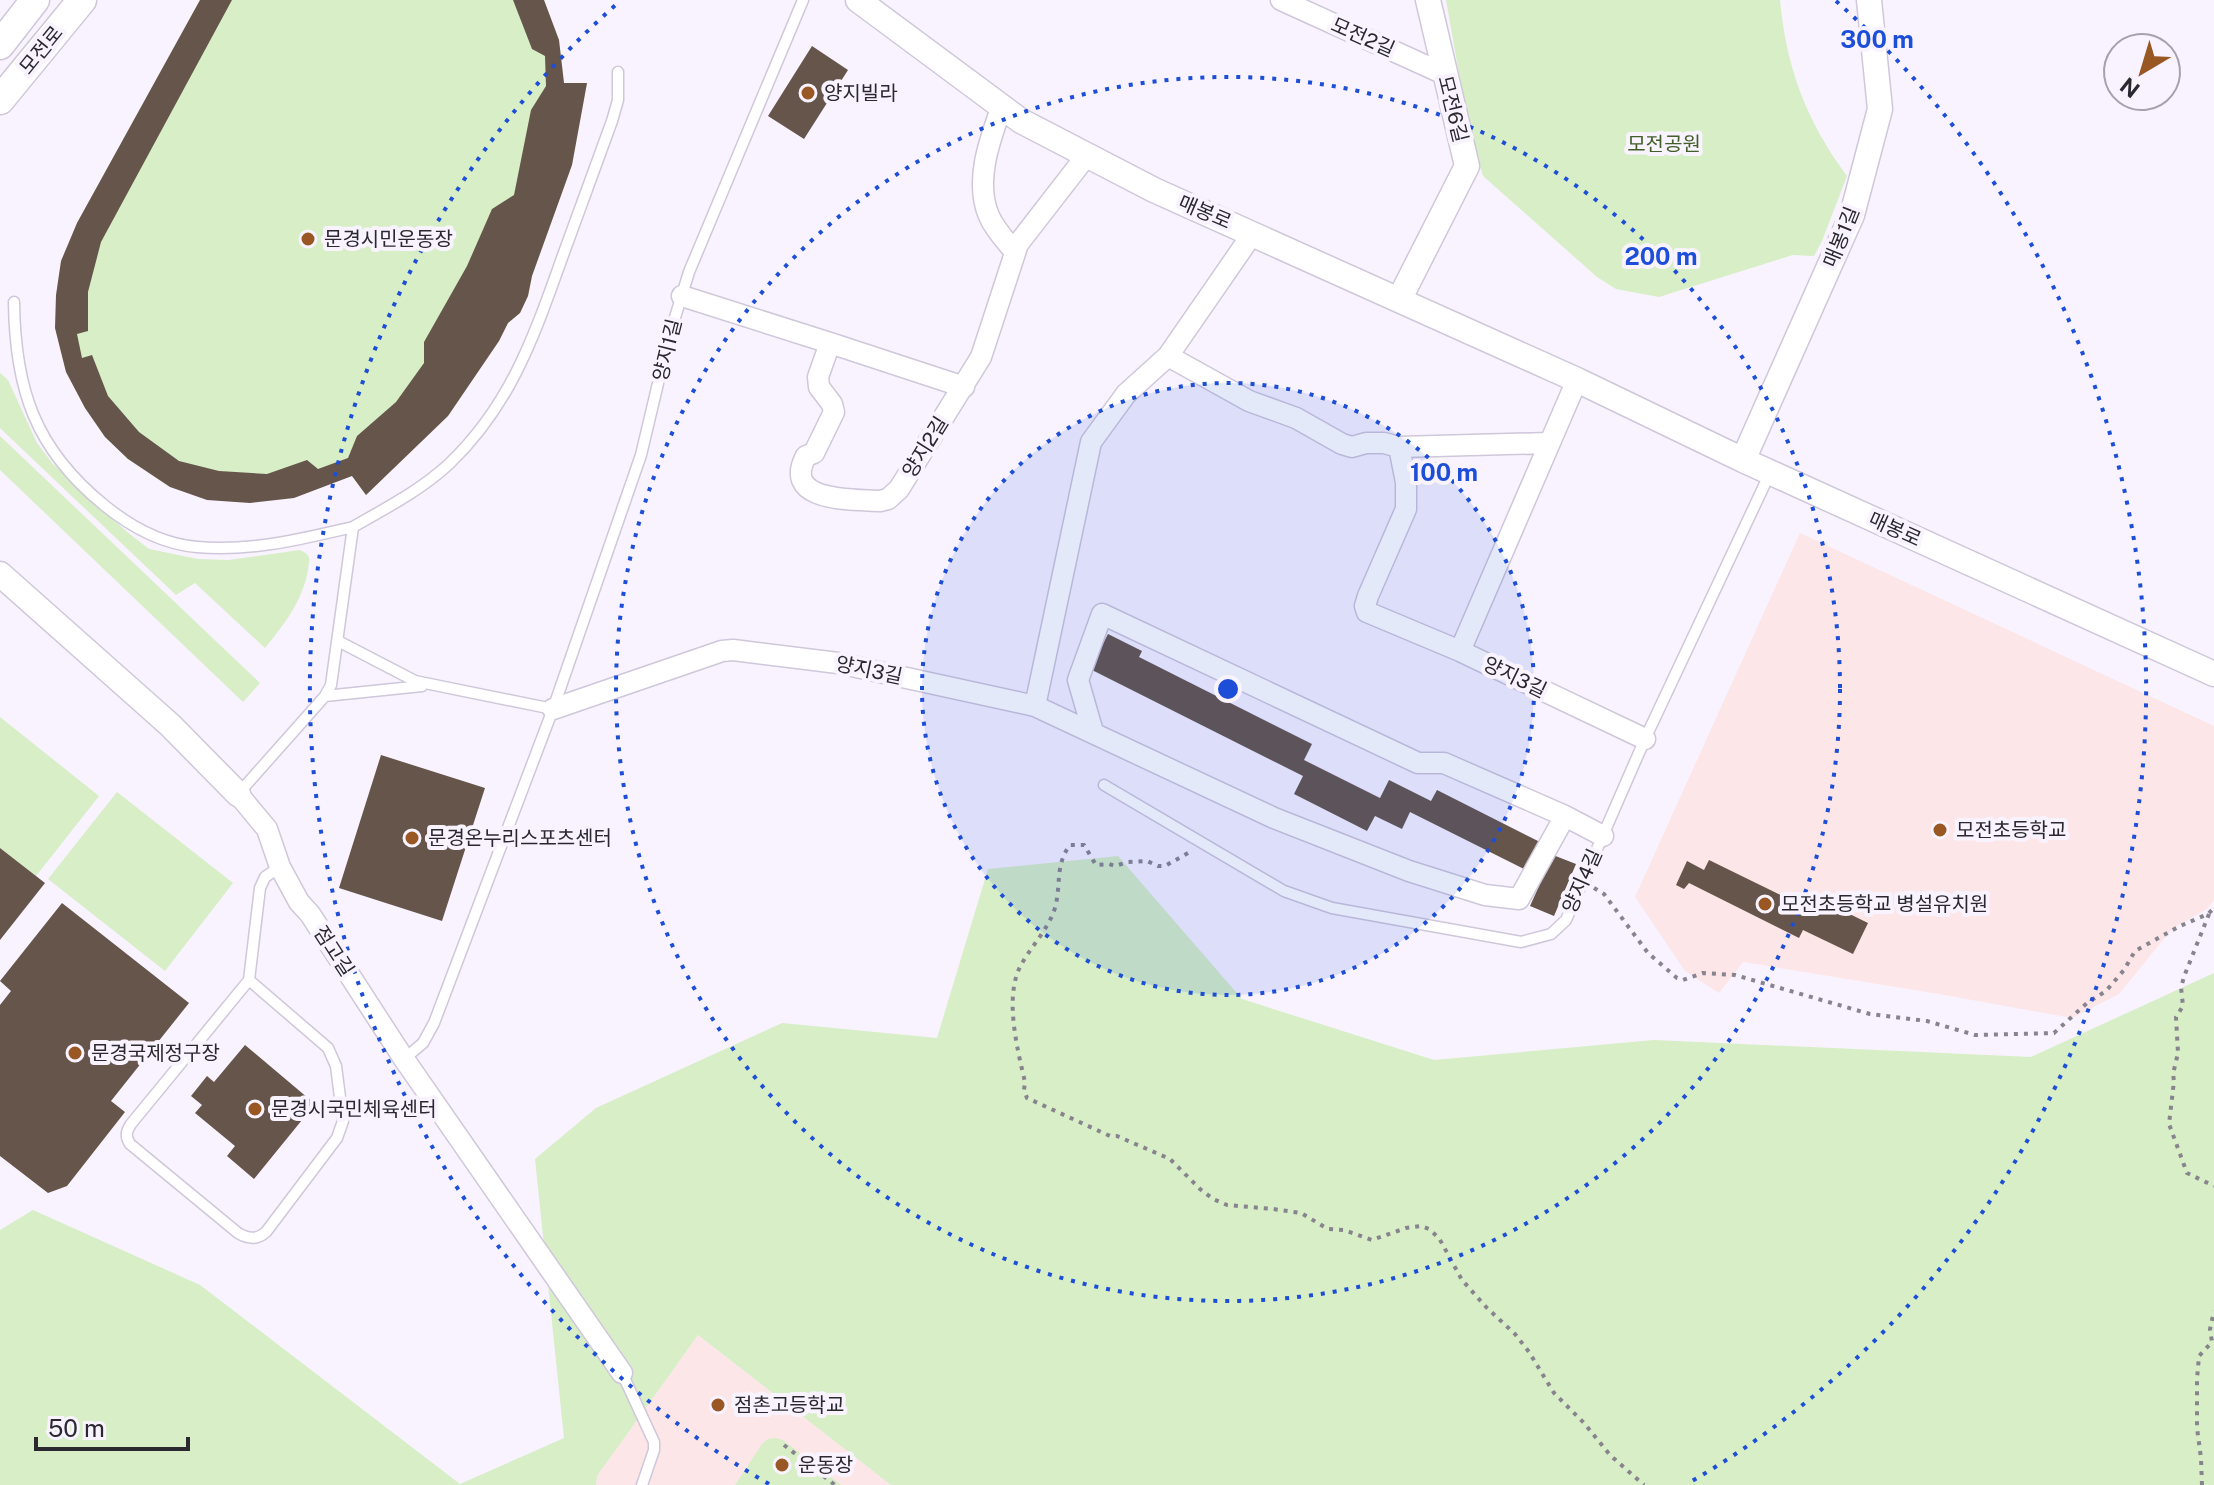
<svg xmlns="http://www.w3.org/2000/svg" width="2214" height="1485" font-family="'Public Sans','Noto Sans KR',sans-serif">
  <style>
    .education { fill: #fce6e7 }
    .green { fill: #d7eec7 }
    .building { fill: #66554b }
    .lines { fill: none; stroke-linecap: round; stroke-linejoin: round }
    .service-casing { stroke: #cfc7da; stroke-width: 13 }
    .minor-casing { stroke: #cfc7da; stroke-width: 23 }
    .tertiary-casing { stroke: #cfc7da; stroke-width: 27 }
    .secondary-casing { stroke: #cfc7da; stroke-width: 31 }
    .path { stroke: #88848e; stroke-width: 4; stroke-dasharray: 4 6; stroke-linecap: butt }
    .service { stroke: #fff; stroke-width: 10 }
    .minor { stroke: #fff; stroke-width: 20 }
    .tertiary { stroke: #fff; stroke-width: 24 }
    .secondary { stroke: #fff; stroke-width: 28 }
    .ring { fill: none; stroke: #1d4ed8; stroke-width: 4; stroke-dasharray: 4 8 }
    .poi-dot { fill: #985723; stroke: #f8f3ff; stroke-width: 3 }
    .labels { text-anchor: middle; stroke-width: 8; stroke-linejoin: round; paint-order: stroke }
    .street-label { font-size: 20px; fill: #2b282f; stroke: #f8f3ff }
    .poi-label { font-size: 20px; fill: #2b282f; stroke: #f8f3ff; text-anchor: start }
    .park-label { font-size: 20px; fill: #415f27; stroke: #f8f3ff }
    .centre { fill: #1d4ed8; stroke: #f8f3ff; stroke-width: 4 }
    .ring-label { font-size: 24px; text-anchor: middle; font-weight: bold; fill: #1d4ed8; stroke: #f8f3ff; stroke-width: 8; stroke-linejoin: round; paint-order: stroke }
  </style>
  <rect width="100%" height="100%" fill="#f8f3ff"/>
  <!-- education -->
  <path class="education" d="M1800,533l414,193v174l-7,9 -35,20 -53,65 -47,24 -133,-24 -196,-32 -24,31 -34,-22 -50,-74z
    M698,1335l193,150h-295l1,-9z"/>
  <!-- green -->
  <path class="green" d="M200,0h344l15,40 5,43h23l-15,82 -40,111 -4,20 -8,17 -12,10 -9,18 -51,75 -82,79 -14,-19 -17,6 -165,5 -42,-28 -23,-22 -20,-29 -19,-36 -11,-44 22,-105z
    M1446,0h334c6,68 27,122 67,176l-25,65 -8,15 -21,-1 -134,42 -43,-8 -19,-12 -114,-101 -13,-40z
    M0,373l8,7 29,63 16,21 74,68 22,17 49,10 31,1 71,-10c3,2 8,3 9,8 1,1 -1,11 -1,12 -5,30 -24,55 -43,78l-70,-65 -19,12 -176,-167z
    M0,436l260,247 -17,19 -243,-232z
    M0,717l99,79 -63,80 -36,-28z
    M117,792l116,91 -68,88 -117,-92z
    M1118,856l124,143 192,61 220,-20 377,17 183,-84v512h-1323l-193,-150 -101,141 -1,9h-596v-255l33,-20 167,75 260,199 104,-46 -29,-279 61,-51 186,-85 155,15 51,-169z
    M776,1438l7,2 58,45h-106l27,-41 6,-5z"/>
  <!-- building -->
  <path class="building" d="M200,0h32l-131,242 -13,50v39l-11,3 5,24 10,-3 16,41 31,36 40,29 40,10 48,3 40,-14 11,9 30,-11 9,-22 39,-34 28,-39v-21l43,-76 25,-57 22,-14 17,-85 15,-24 -1,-30 -13,-7 -19,-49h31l15,40 5,43h23l-15,82 -40,111 -4,20 -8,17 -12,10 -9,18 -51,75 -82,79 -14,-19 -58,22 -44,5 -43,-3 -37,-13 -42,-28 -23,-22 -20,-29 -19,-36 -11,-44 1,-33 5,-34 16,-38z
    M812,46l36,24 -44,69 -36,-23z
    M1108,634l34,17 -3,6 173,87 -8,16 76,38 9,-18 42,21 6,-11 109,55 -14,28 -122,-61 -8,17 -27,-13 -8,15 -73,-37 9,-18 -213,-107z
    M381,755l104,33 -43,133 -103,-33z
    M0,848l45,35 -45,57z
    M1553,855l23,9 -22,52 -24,-10z
    M1709,860l102,50 6,-12 51,25 -15,31 -50,-24 -4,8 -110,-55 -5,6 -8,-4 11,-24 17,9z
    M62,903l127,100 -78,98 14,11 -58,74 -19,7 -48,-37v-151l11,-14 -11,-10z
    M245,1045l70,59 -61,75 -27,-23 8,-10 -40,-33 7,-8 -11,-9 16,-20 7,6z"/>
  <g class="lines">
    <defs>
      <path id="service" d="M14,302c1,87 21,147 90,203 27,22 57,39 93,42 53,5 104,-8 156,-20l-22,158 -6,11 -87,98
        M353,527c33,-19 68,-37 96,-63 62,-59 85,-128 113,-206 17,-46 33,-91 50,-137l6,-21v-28
        M338,641l77,40 138,28
        M325,696l97,-10
        M1104,785l180,106 48,17 189,34 30,-8 15,-14 79,-181 125,-266
        M249,980l-118,144c-5,8 -6,12 -1,20l108,89c10,6 19,7 28,-1l71,-94 6,-17 -7,-55 -8,-18 -79,-68 11,-92 5,-11 15,-10
        M404,1059l19,-16 11,-20 119,-314 88,-254 28,-118 20,-65 114,-272
        M622,1373l32,69v8l-12,35"/>
      <path id="minor" d="M1281,0l163,74
        M1002,106c-12,33 -28,75 -13,110 6,14 17,25 26,36
        M682,296l148,47 -12,34 1,10 13,17 2,8 -20,41 -8,3c-25,47 48,43 74,45l8,-2 11,-10 82,-132 37,-113 69,-89
        M830,343l134,44
        M1168,356l81,45 47,17 46,26 10,3 14,-4h18l15,4 7,35v27l-38,87 -3,10 2,6 93,39 185,88
        M1399,447l150,-4
        M1460,651l117,-271
        M1035,706l239,112 135,53 76,24 34,4 46,-83 -121,-53h-26l-316,-149 -24,66 15,52
        M553,709l169,-58 11,-1 105,13 197,43 56,-264 35,-48 42,-38 85,-123
        M238,794l29,35 13,38 19,35 11,12 94,145 218,314
        M1565,816l38,20"/>
      <path id="tertiary" d="M858,0l163,121 133,69 423,190 166,80 471,214
        M1399,300l68,-134 -39,-166
        M1743,460l109,-245 28,-106 -11,-109
        M0,574l170,151 68,69"/>
      <path id="secondary" d="M0,45l35,-45
        M0,100l82,-100"/>
    </defs>
    <!-- service casing -->
    <use href="#service" class="service-casing"/>
    <!-- minor casing -->
    <use href="#minor" class="minor-casing"/>
    <!-- tertiary casing -->
    <use href="#tertiary" class="tertiary-casing"/>
    <!-- secondary casing -->
    <use href="#secondary" class="secondary-casing"/>
    <!-- path -->
    <path class="path" d="M1188,853l-23,13h-7l-11,-5 -19,1 -13,4 -6,-2 -13,1 -12,-20h-14c-16,21 -8,42 -16,66 -7,19 -23,36 -33,54 -17,31 -4,83 4,117l-1,8 3,8 83,38h7l53,23 30,30 13,10 14,6 46,4 28,4 27,16 16,1 28,10 34,-12 15,-2 8,3 10,9 23,42 25,28 28,26 14,18 25,41 30,30 26,32 34,30
      M1594,888l10,6 44,59 29,25 6,2 20,-7 32,2 135,39 57,7 48,14 79,-2 33,-30 19,-12 18,-21 11,-19 45,-25 28,-12 6,-6
      M2209,914l-24,60 -4,13 2,19 -7,11 2,36 -5,21 1,7 -5,43 18,49 27,13
      M784,1445l51,40
      M2202,1485l-1,-27 -4,-30v-49l2,-23 13,-14 -2,-13 4,-18"/>
    <!-- service -->
    <use href="#service" class="service"/>
    <!-- minor -->
    <use href="#minor" class="minor"/>
    <!-- tertiary -->
    <use href="#tertiary" class="tertiary"/>
    <!-- secondary -->
    <use href="#secondary" class="secondary"/>
  </g>
  <!-- distance rings -->
  <circle cx="1228" cy="689" r="306" fill="#1d4ed8" fill-opacity=".12"/>
  <g class="ring">
    <circle cx="1228" cy="689" r="306"/>
    <circle cx="1228" cy="689" r="612"/>
    <path d="M769 1484A918 918 0 0 1 620 1M1836 1A918 918 0 0 1 1687 1484"/>
  </g>
  <!-- markers -->
  <g class="poi-dot">
    <circle cx="808" cy="93" r="8"/>
    <circle cx="308" cy="239" r="8"/>
    <circle cx="1940" cy="830" r="8"/>
    <circle cx="412" cy="838" r="8"/>
    <circle cx="1765" cy="904" r="8"/>
    <circle cx="75" cy="1053" r="8"/>
    <circle cx="255" cy="1109" r="8"/>
    <circle cx="718" cy="1405" r="8"/>
    <circle cx="782" cy="1465" r="8"/>
  </g>
  <g class="labels">
    <!-- street labels -->
    <g class="street-label">
      <text transform="translate(1363 37) rotate(24)" y="7">모전2길</text>
      <text transform="translate(41 50) rotate(-51)" y="7">모전로</text>
      <text transform="translate(1453 109) rotate(76)" y="7">모전6길</text>
      <text transform="translate(1205 212) rotate(23)" y="7">매봉로</text>
      <text transform="translate(1841 237) rotate(-68)" y="7">매봉1길</text>
      <text transform="translate(667 350) rotate(-76)" y="7">양지1길</text>
      <text transform="translate(925 447) rotate(-58)" y="7">양지2길</text>
      <text transform="translate(1895 529) rotate(24)" y="7">매봉로</text>
      <text transform="translate(869 670) rotate(12)" y="7">양지3길</text>
      <text transform="translate(1515 677) rotate(26)" y="7">양지3길</text>
      <text transform="translate(1582 881) rotate(-66)" y="7">양지4길</text>
      <text transform="translate(334 951) rotate(57)" y="7">점고길</text>
    </g>
    <!-- poi labels -->
    <g class="poi-label">
      <text x="824" y="100">양지빌라</text>
      <text x="324" y="246">문경시민운동장</text>
      <text x="1956" y="837">모전초등학교</text>
      <text x="428" y="845">문경온누리스포츠센터</text>
      <text x="1781" y="911">모전초등학교 병설유치원</text>
      <text x="91" y="1060">문경국제정구장</text>
      <text x="271" y="1116">문경시국민체육센터</text>
      <text x="734" y="1412">점촌고등학교</text>
      <text x="798" y="1472">운동장</text>
    </g>
    <!-- park labels -->
    <g class="park-label">
      <text x="1664" y="151">모전공원</text>
    </g>
  </g>
  <circle cx="1228" cy="689" r="12" class="centre"/>
  <g class="ring-label">
    <text x="1877" y="48">300 m</text>
    <text x="1661" y="265">200 m</text>
    <text x="1444" y="481">100 m</text>
  </g>
  <!-- north arrow -->
  <g transform="translate(2142 72) rotate(218)"><circle r="38" fill="#f8f3ff" stroke="#a6a2ac" stroke-width="2"/>
  <path d="M0-6L14 30L0 20L-14 30Z" fill="#985723"/>
  <text y="-12" font-size="22" font-weight="bold" text-anchor="middle" fill="#2b282f">N</text>
  </g>
  <!-- scale -->
  <path d="M36 1437v12h152v-12" fill="none" stroke="#2b282f" stroke-width="4"/>
  <text x="48" y="1437" font-size="24" fill="#2b282f" stroke="#f8f3ff" stroke-width="6" paint-order="stroke">50 m</text>
</svg>
